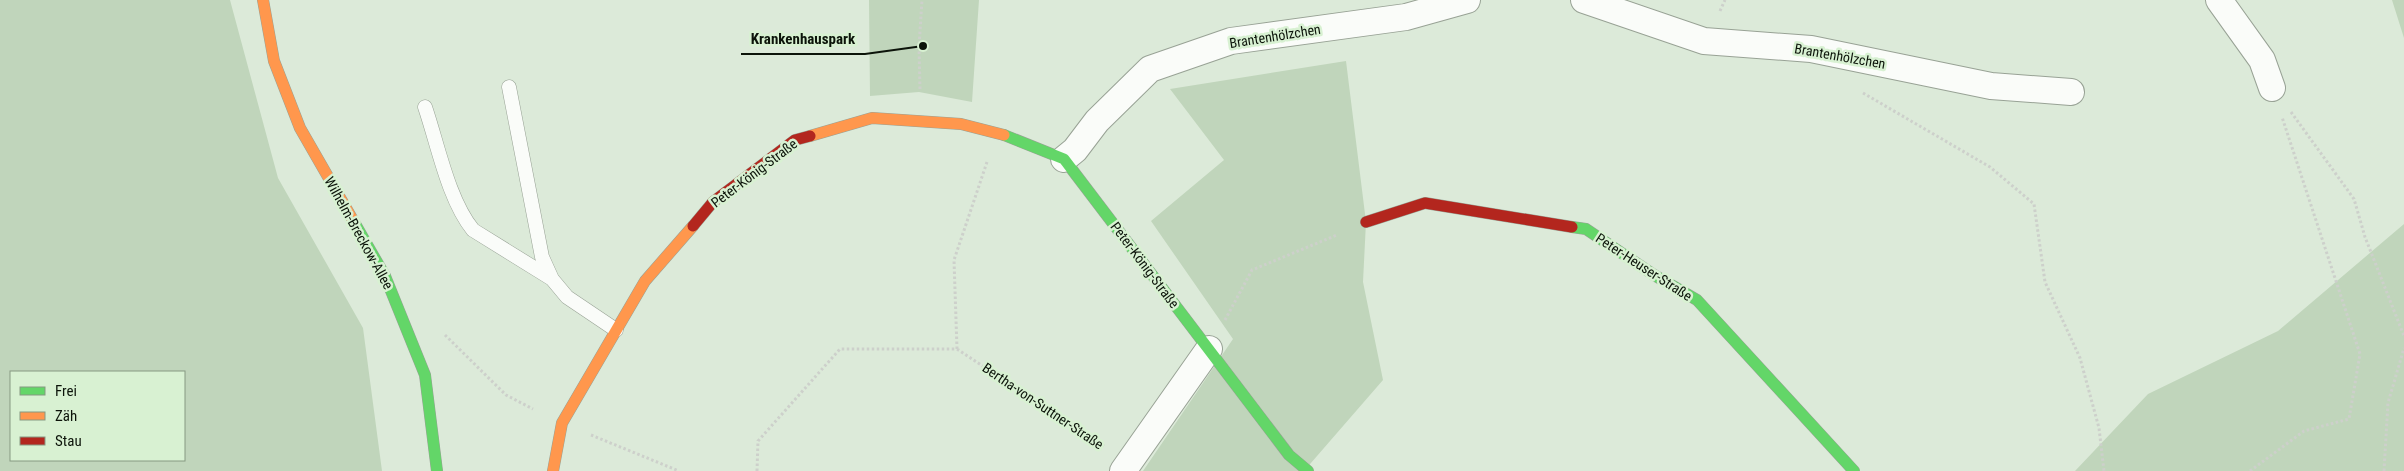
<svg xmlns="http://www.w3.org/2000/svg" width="2404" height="471" font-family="'Roboto Condensed',sans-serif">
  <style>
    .green { fill: #c0d5bb; fill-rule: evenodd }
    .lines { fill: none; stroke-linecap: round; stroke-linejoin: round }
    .lane-casing { stroke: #98a295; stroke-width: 15 }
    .street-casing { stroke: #98a295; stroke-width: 28 }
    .fast-casing { stroke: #98a295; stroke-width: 12 }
    .slow-casing { stroke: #98a295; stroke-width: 12 }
    .jam-casing { stroke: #98a295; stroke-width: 12 }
    .path { stroke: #cdd0cb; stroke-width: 3; stroke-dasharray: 2.5 2.5; stroke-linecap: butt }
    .lane { stroke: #fafcf9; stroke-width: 14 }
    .street { stroke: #fafcf9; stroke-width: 26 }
    .fast { stroke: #63d668; stroke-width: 11 }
    .slow { stroke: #ff974d; stroke-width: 11 }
    .jam { stroke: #b3261e; stroke-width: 11 }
    .labels { text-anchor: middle; stroke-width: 5; stroke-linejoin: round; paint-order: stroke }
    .street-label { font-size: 14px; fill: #0c140a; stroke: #d8f1d2 }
    .leader { fill: none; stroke: #0c140a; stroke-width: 2 }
    .callout-dot { fill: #0c140a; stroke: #d8f1d2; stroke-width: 2 }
    .callout-label { font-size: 15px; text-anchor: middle; font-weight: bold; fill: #0c140a; stroke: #d8f1d2; stroke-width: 5; stroke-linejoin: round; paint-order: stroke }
  </style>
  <rect width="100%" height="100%" fill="#dcead9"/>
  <!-- green -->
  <path class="green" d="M0,0h230l48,178 85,150 19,143h-382zM11,372h173v88h-173z
    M869,0h110l-7,102 -53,-10 -49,4z
    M2392,0h12v38z
    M1346,61l20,161 -3,60 20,98 -79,91h-161l90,-132 -82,-118 73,-61 -54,-71z
    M2404,224v247h-329l73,-77 130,-63z"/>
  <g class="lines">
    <defs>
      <path id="lane" d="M509,87l33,170 10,22 15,18 49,33
        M425,107c13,38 23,92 48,123l79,49"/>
      <path id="street" d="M1584,0l120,41 107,8 180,37 80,6
        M2219,0l43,60 10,28
        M1064,159l11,-9 22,-29 53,-52 81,-28 175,-24 61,-17
        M1123,471l86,-122"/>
      <path id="fast" d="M1004,135l60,24 225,296 19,16
        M354,222l31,54 40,99 12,96
        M1572,227l14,2 68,46 43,25 157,171"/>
      <path id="slow" d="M263,0l11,61 26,67 54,94
        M810,136l62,-18 89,6 43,11
        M553,471l9,-48 83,-142 48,-55"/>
      <path id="jam" d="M1366,222l59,-19 147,24
        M693,226l20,-24 82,-62 15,-4"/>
    </defs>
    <!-- lane casing -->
    <use href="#lane" class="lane-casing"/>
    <!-- street casing -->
    <use href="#street" class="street-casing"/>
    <!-- fast casing -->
    <use href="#fast" class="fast-casing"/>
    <!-- slow casing -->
    <use href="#slow" class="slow-casing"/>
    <!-- jam casing -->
    <use href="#jam" class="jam-casing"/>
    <!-- path -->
    <path class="path" d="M1720,11l5,-11
      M920,89l-1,-42 3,-47
      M1863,93l127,74 44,37 11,78 35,76 19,70 5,43
      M2291,112l63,87 11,38 39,99
      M1225,320l27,-50 85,-35
      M445,335l61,60 27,14
      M957,349l-3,-89 33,-98
      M957,349l147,97
      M591,435l88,36
      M757,471l1,-30 82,-92h117
      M2250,471l54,-40 45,-12 11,-65 -78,-237
      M2384,471l4,-68 16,-55"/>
    <!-- lane -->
    <use href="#lane" class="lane"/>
    <!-- street -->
    <use href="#street" class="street"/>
    <!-- fast -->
    <use href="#fast" class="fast"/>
    <!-- slow -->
    <use href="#slow" class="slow"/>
    <!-- jam -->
    <use href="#jam" class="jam"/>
  </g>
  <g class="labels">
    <!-- street labels -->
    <g class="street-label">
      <text transform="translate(1275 36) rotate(-9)" y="5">Brantenhölzchen</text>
      <text transform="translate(1840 56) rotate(10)" y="5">Brantenhölzchen</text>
      <text transform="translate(754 173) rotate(-37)" y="5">Peter-König-Straße</text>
      <text transform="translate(359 233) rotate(61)" y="5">Wilhelm-Breckow-Allee</text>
      <text transform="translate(1145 265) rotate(53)" y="5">Peter-König-Straße</text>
      <text transform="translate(1644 267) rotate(33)" y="5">Peter-Heuser-Straße</text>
      <text transform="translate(1043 406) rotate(34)" y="5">Bertha-von-Suttner-Straße</text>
    </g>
  </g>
  <!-- callouts -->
  <path class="leader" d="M923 46L865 54H741"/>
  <circle class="callout-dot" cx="923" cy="46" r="5"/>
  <g class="callout-label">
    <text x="803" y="44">Krankenhauspark</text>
  </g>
  <!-- legend -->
  <rect x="10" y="371" width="175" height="90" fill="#d8f1d2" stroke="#869982"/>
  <rect x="20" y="387" width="25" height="8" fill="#63d668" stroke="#869982"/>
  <text x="55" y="396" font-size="15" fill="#0c140a">Frei</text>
  <rect x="20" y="412" width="25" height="8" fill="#ff974d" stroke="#869982"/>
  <text x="55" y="421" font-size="15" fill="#0c140a">Zäh</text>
  <rect x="20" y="437" width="25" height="8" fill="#b3261e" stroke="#869982"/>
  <text x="55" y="446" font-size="15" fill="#0c140a">Stau</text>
</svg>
